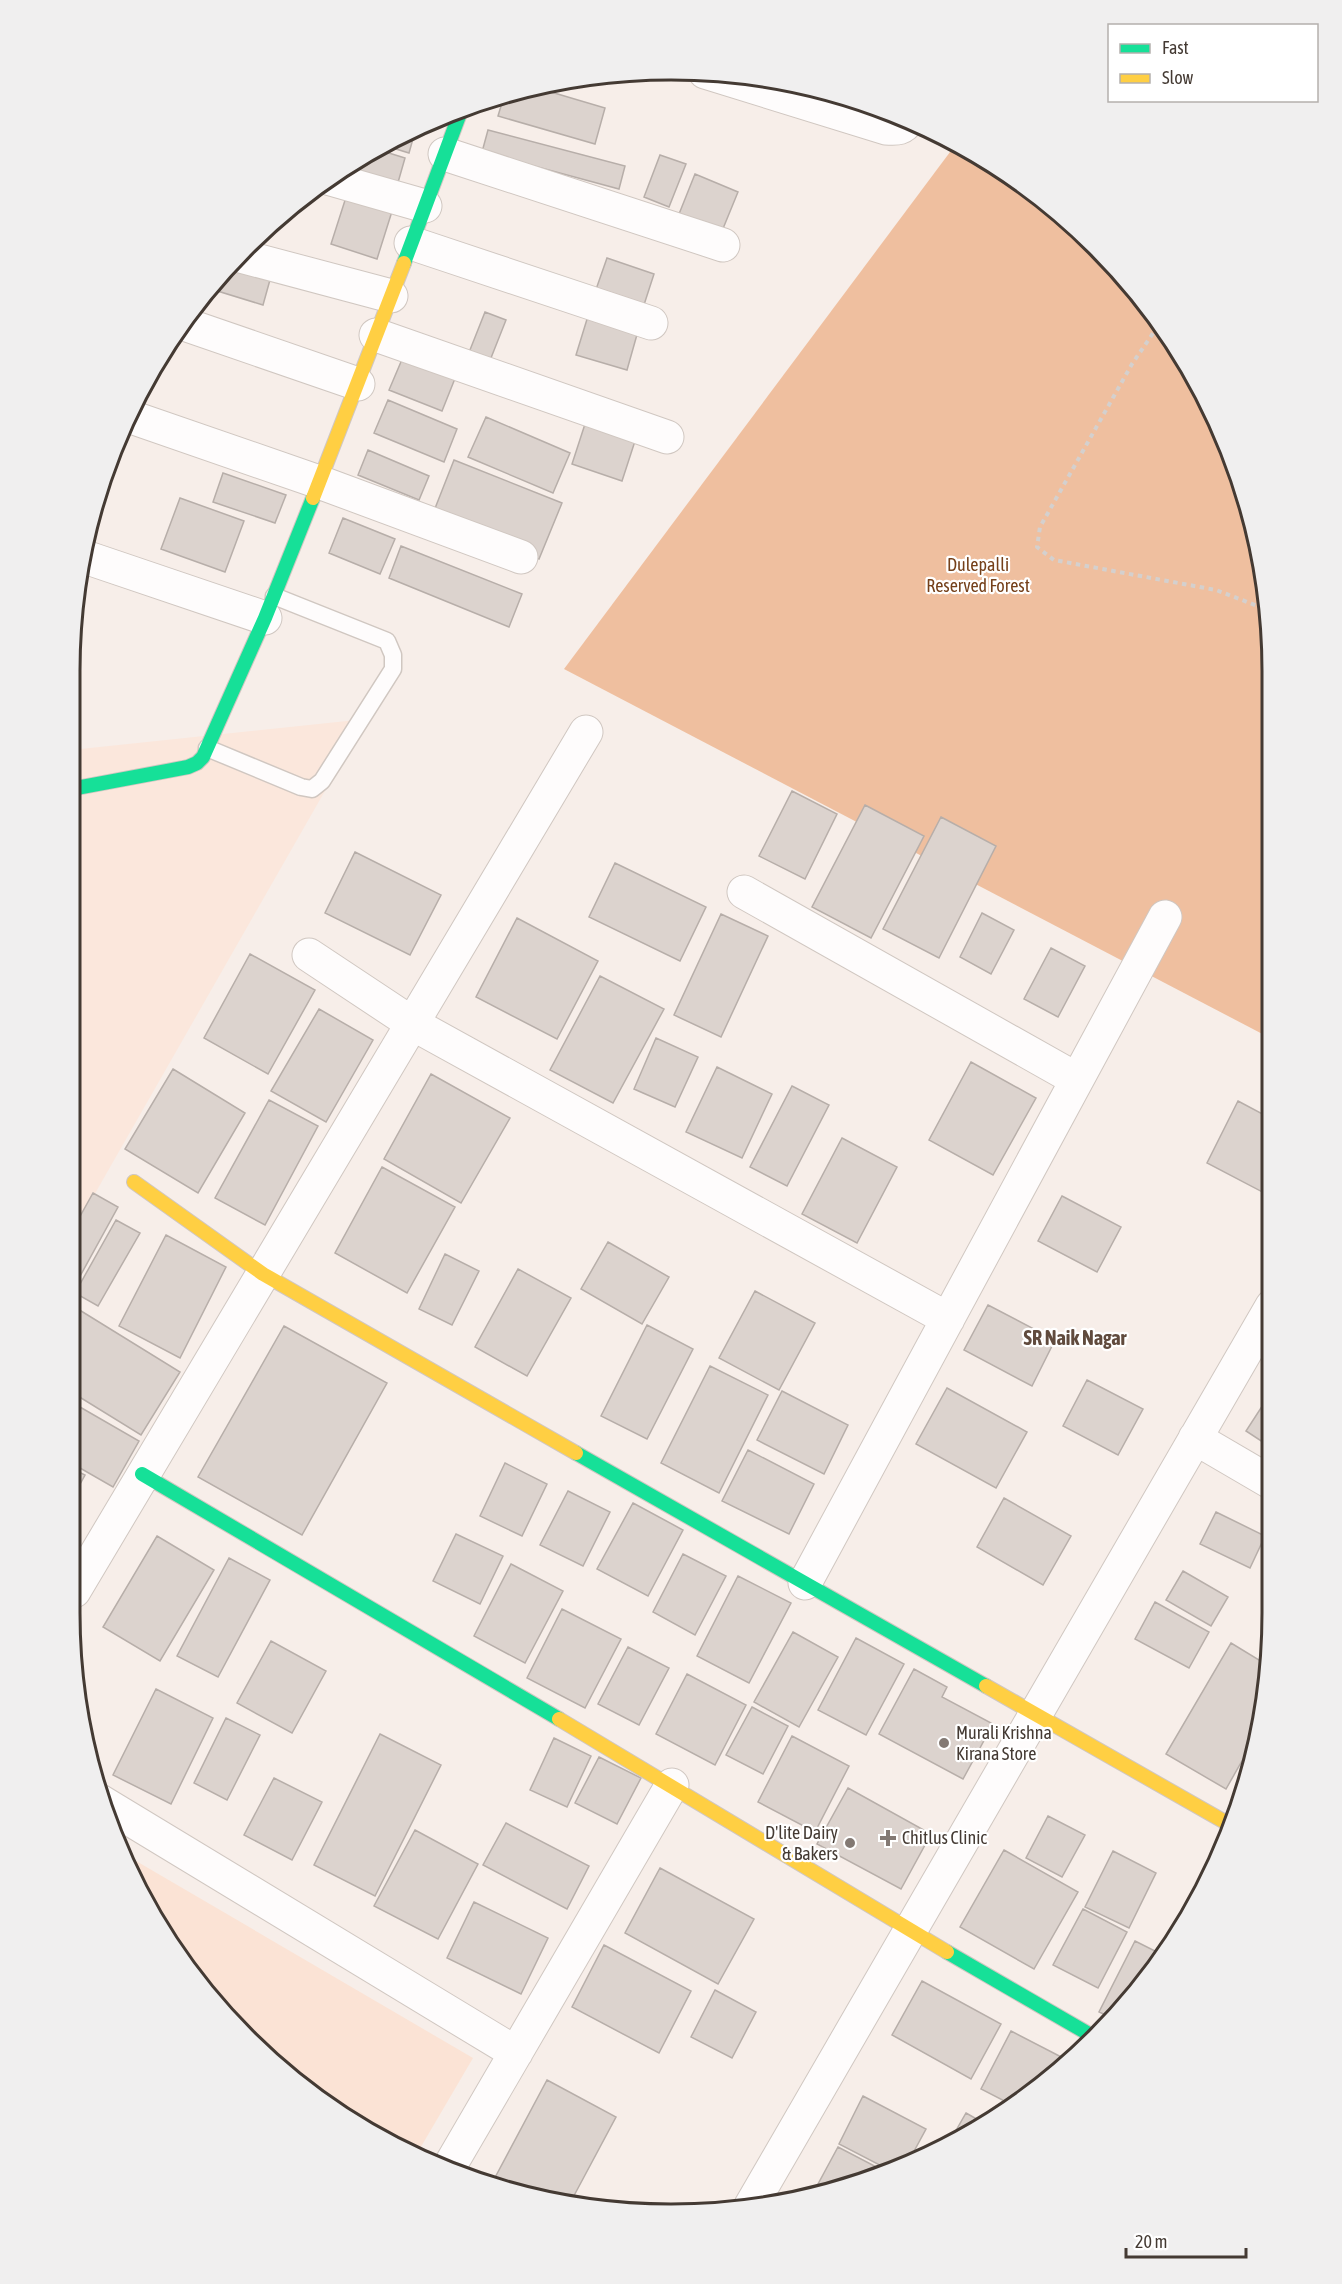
<svg xmlns="http://www.w3.org/2000/svg" width="1342" height="2284" font-family="'Asap Condensed',sans-serif">
  <style>
    .built { fill: #fbe7dc }
    .green { fill: #fbe3d5 }
    .forest { fill: #efbf9f }
    .building { fill: #dcd3ce; stroke: #b7aea9; stroke-width: 1.5 }
    .lines { fill: none; stroke-linecap: round; stroke-linejoin: round }
    .lane-casing { stroke: #d0c7c1; stroke-width: 19 }
    .street-casing { stroke: #d0c7c1; stroke-width: 35 }
    .fast-casing { stroke: #d0c7c1; stroke-width: 16 }
    .slow-casing { stroke: #d0c7c1; stroke-width: 16 }
    .path { stroke: #d4d0ce; stroke-width: 4; stroke-dasharray: 4.5 4.5; stroke-linecap: butt }
    .lane { stroke: #fefcfc; stroke-width: 16 }
    .street { stroke: #fefcfc; stroke-width: 33 }
    .fast { stroke: #16e098; stroke-width: 14 }
    .slow { stroke: #ffcf43; stroke-width: 14 }
    .poi-dot { fill: #837973; stroke: #fff; stroke-width: 2 }
    .labels { text-anchor: middle; stroke-width: 4.5; stroke-linejoin: round; paint-order: stroke }
    .park-label { font-size: 18px; fill: #75401a; stroke: #fff }
    .poi-label { font-size: 18px; fill: #443a33; stroke: #fff; text-anchor: start }
    .neighbourhood-label { font-size: 20px; font-weight: bold; fill: #604a3d; stroke: #fff }
    .rim { fill: none; stroke: #443a33; stroke-width: 3 }
  </style>
  <rect width="100%" height="100%" fill="#f7eee9"/>
  <!-- built -->
  <path class="built" d="M366,719l-293,513 -2,-482z"/>
  <!-- green -->
  <path class="green" d="M119,1851l354,207 -58,99 -79,-44 -90,-74 -53,-60 -62,-99z"/>
  <!-- forest -->
  <path class="forest" d="M956,144l49,26 92,76 95,124 49,108 31,153v408l-708,-370z"/>
  <!-- building -->
  <path class="building" d="M534,87l71,21 -10,36 -97,-28 6,-20z
    M416,128l-7,25 -26,-8z
    M488,130l137,36 -6,23 -137,-37z
    M376,149l29,9 -10,35 -59,-22z
    M660,155l26,9 -17,43 -25,-10z
    M695,174l43,18 -16,39 -43,-17z
    M348,191l46,14 -17,54 -46,-15z
    M235,258l38,11 -10,36 -52,-16z
    M607,258l47,16 -13,40 -48,-16z
    M485,312l21,8 -19,48 -21,-8z
    M588,316l50,15 -11,39 -51,-15z
    M406,350l52,21 -16,40 -53,-21z
    M388,400l69,29 -13,33 -70,-29z
    M486,417l84,36 -17,40 -85,-36z
    M586,421l50,17 -14,43 -50,-17z
    M368,450l61,26 -10,24 -61,-25z
    M454,460l108,43 -23,56 -107,-43z
    M223,473l63,22 -11,28 -62,-21z
    M180,498l64,23 -19,51 -64,-23z
    M343,518l52,21 -15,35 -51,-21z
    M401,546l121,48 -13,33 -120,-49z
    M792,791l45,23 -32,65 -46,-23z
    M865,805l59,31 -53,102 -59,-31z
    M941,817l55,29 -57,112 -56,-29z
    M355,852l86,43 -31,60 -85,-42z
    M615,863l91,44 -26,54 -91,-44z
    M982,913l32,17 -23,44 -31,-17z
    M721,914l47,22 -47,101 -47,-22z
    M517,918l81,43 -41,78 -81,-42z
    M1051,948l34,18 -27,51 -34,-18z
    M250,954l65,36 -47,84 -64,-36z
    M600,976l64,33 -51,94 -63,-33z
    M319,1009l54,31 -47,82 -55,-31z
    M656,1038l42,19 -23,50 -41,-18z
    M971,1062l65,36 -43,77 -64,-35z
    M717,1067l55,27 -30,64 -56,-26z
    M173,1069l72,44 -47,80 -73,-44z
    M431,1074l79,44 -49,85 -77,-44z
    M792,1086l37,19 -42,81 -37,-19z
    M269,1100l49,26 -53,99 -50,-27z
    M1238,1101l34,18v78l-65,-34z
    M842,1138l55,29 -40,76 -55,-29z
    M382,1167l73,40 -48,86 -72,-40z
    M93,1193l25,14 -45,82v-60z
    M1062,1196l59,31 -24,45 -59,-31z
    M116,1220l24,13 -42,73 -23,-13z
    M166,1235l60,32 -46,91 -61,-32z
    M608,1242l61,35 -27,47 -61,-35z
    M445,1254l34,17 -27,54 -33,-16z
    M518,1269l53,29 -44,78 -52,-29z
    M755,1291l60,32 -36,67 -60,-32z
    M988,1305l67,35 -23,46 -68,-36z
    M73,1306l107,66 -39,63 -68,-42z
    M647,1325l46,24 -46,90 -46,-23z
    M284,1326l103,57 -85,152 -104,-58z
    M710,1366l58,29 -49,98 -58,-30z
    M1087,1380l56,29 -25,46 -55,-29z
    M947,1388l80,44 -31,56 -80,-44z
    M782,1391l66,34 -24,49 -67,-34z
    M1272,1391v57l-26,-17z
    M73,1403l66,38 -26,46 -40,-23z
    M748,1450l66,34 -25,50 -67,-33z
    M505,1463l42,21 -25,52 -42,-20z
    M73,1469l12,6 -12,22z
    M568,1491l42,21 -27,54 -43,-21z
    M1004,1498l67,38 -28,49 -66,-38z
    M633,1503l50,27 -35,66 -51,-27z
    M1216,1512l49,24 -15,32 -50,-24z
    M456,1534l47,22 -23,48 -47,-23z
    M157,1536l57,34 -54,91 -57,-34z
    M683,1554l43,22 -31,59 -42,-23z
    M229,1558l41,22 -52,97 -41,-21z
    M511,1564l52,27 -38,72 -51,-27z
    M1183,1571l45,26 -17,29 -45,-26z
    M738,1576l53,27 -42,80 -52,-27z
    M1155,1602l54,30 -20,36 -54,-29z
    M562,1609l59,30 -36,69 -58,-30z
    M793,1632l45,25 -39,70 -45,-25z
    M856,1638l48,26 -38,71 -48,-25z
    M271,1641l55,30 -34,62 -55,-30z
    M1231,1643l38,23 -14,72 -29,51 -60,-35z
    M628,1647l41,21 -30,57 -41,-21z
    M914,1669l33,18 -5,10 51,27 -30,55 -84,-45z
    M687,1674l59,31 -31,60 -59,-31z
    M156,1689l57,29 -42,86 -58,-29z
    M752,1707l36,19 -25,48 -37,-19z
    M226,1718l34,17 -33,65 -33,-17z
    M380,1734l61,31 -66,131 -61,-31z
    M792,1736l57,30 -34,66 -57,-30z
    M554,1738l37,18 -24,51 -37,-17z
    M599,1757l42,21 -24,46 -42,-21z
    M274,1778l48,24 -30,58 -48,-25z
    M848,1788l83,46 -30,55 -84,-45z
    M1048,1816l37,19 -23,42 -36,-19z
    M506,1823l83,43 -22,43 -84,-44z
    M415,1830l63,34 -40,75 -64,-33z
    M1004,1850l74,42 -44,77 -74,-42z
    M1113,1851l43,22 -27,55 -44,-21z
    M660,1868l94,51 -36,65 -93,-51z
    M474,1902l74,36 -27,56 -74,-36z
    M1083,1909l44,23 -29,56 -45,-23z
    M1135,1941l30,15 -42,54 -9,9 -15,-7z
    M604,1945l87,46 -32,62 -87,-46z
    M922,1981l79,43 -30,55 -79,-44z
    M715,1990l41,22 -24,46 -41,-21z
    M1011,2031l58,30 -31,29 -26,15 -31,-16z
    M547,2080l69,37 -47,88 -54,-11 -24,-9z
    M863,2096l63,33 -20,37 -5,3 -8,3 -54,-28z
    M966,2113l16,9 -32,19z
    M838,2147l50,26 -77,24z"/>
  <g class="lines">
    <defs>
      <path id="lane" d="M207,748l94,39 11,2 10,-8 71,-112v-14l-6,-14 -113,-45"/>
      <path id="street" d="M705,72l181,56c11,1 17,1 23,-9
        M445,154l278,91
        M327,178l98,28
        M411,243l240,80
        M237,255l154,41
        M181,323l177,61
        M376,335l291,102
        M131,417l188,65 202,75
        M85,557l180,61
        M744,892l332,187
        M309,955l104,69 535,295
        M1195,1438l77,45
        M805,1583l360,-666
        M74,1591l512,-859
        M100,1801l416,252
        M448,2169l224,-384
        M749,2209l523,-903"/>
      <path id="fast" d="M404,263l58,-155
        M71,789l117,-22 9,-4 6,-6 62,-139 48,-120
        M576,1453l410,233
        M142,1474l417,245
        M947,1952l147,85"/>
      <path id="slow" d="M313,498l91,-235
        M134,1182l129,92 313,179
        M986,1686l246,140
        M559,1719l388,233"/>
    </defs>
    <!-- lane casing -->
    <use href="#lane" class="lane-casing"/>
    <!-- street casing -->
    <use href="#street" class="street-casing"/>
    <!-- fast casing -->
    <use href="#fast" class="fast-casing"/>
    <!-- slow casing -->
    <use href="#slow" class="slow-casing"/>
    <!-- path -->
    <path class="path" d="M1158,326l-26,38 -92,163 -3,20 17,13 162,30 52,20"/>
    <!-- lane -->
    <use href="#lane" class="lane"/>
    <!-- street -->
    <use href="#street" class="street"/>
    <!-- fast -->
    <use href="#fast" class="fast"/>
    <!-- slow -->
    <use href="#slow" class="slow"/>
  </g>
  <!-- markers -->
  <g class="poi-dot">
    <circle cx="944" cy="1743" r="6"/>
    <path d="M885 1829h6v6h6v6h-6v6h-6v-6h-6v-6h6z"/>
    <circle cx="850" cy="1843" r="6"/>
  </g>
  <g class="labels">
    <!-- park labels -->
    <g class="park-label">
      <text x="978" y="571">Dulepalli<tspan x="978" dy="21">Reserved Forest</tspan></text>
    </g>
    <!-- poi labels -->
    <g class="poi-label">
      <text x="956" y="1739">Murali Krishna<tspan x="956" dy="21">Kirana Store</tspan></text>
      <text x="838" y="1839" text-anchor="end">D'lite Dairy<tspan x="838" dy="21">&amp; Bakers</tspan></text>
      <text x="902" y="1844">Chitlus Clinic</text>
    </g>
    <!-- neighbourhood labels -->
    <g class="neighbourhood-label">
      <text x="1075" y="1345">SR Naik Nagar</text>
    </g>
  </g>
  <!-- crop -->
  <path d="M0 0H1342V2284H0ZM671 80H671A591 591 0 0 1 1262 671V1613A591 591 0 0 1 671 2204H671A591 591 0 0 1 80 1613V671A591 591 0 0 1 671 80Z" fill="#f0efef" fill-rule="evenodd"/>
  <path class="rim" d="M671 80H671A591 591 0 0 1 1262 671V1613A591 591 0 0 1 671 2204H671A591 591 0 0 1 80 1613V671A591 591 0 0 1 671 80Z"/>
  <!-- legend -->
  <rect x="1108" y="24" width="210" height="78" fill="#ffffff" stroke="#b4b0ad" stroke-width="1.5"/>
  <rect x="1120" y="44" width="30" height="9" fill="#16e098" stroke="#b4b0ad" stroke-width="1.5"/>
  <text x="1162" y="54" font-size="18" fill="#443a33">Fast</text>
  <rect x="1120" y="74" width="30" height="9" fill="#ffcf43" stroke="#b4b0ad" stroke-width="1.5"/>
  <text x="1162" y="84" font-size="18" fill="#443a33">Slow</text>
  <!-- scale -->
  <path d="M1126 2248v9h120v-9" fill="none" stroke="#443a33" stroke-width="3"/>
  <text x="1135" y="2248" font-size="18" fill="#443a33" stroke="#ffffff" stroke-width="4.5" paint-order="stroke">20 m</text>
</svg>
